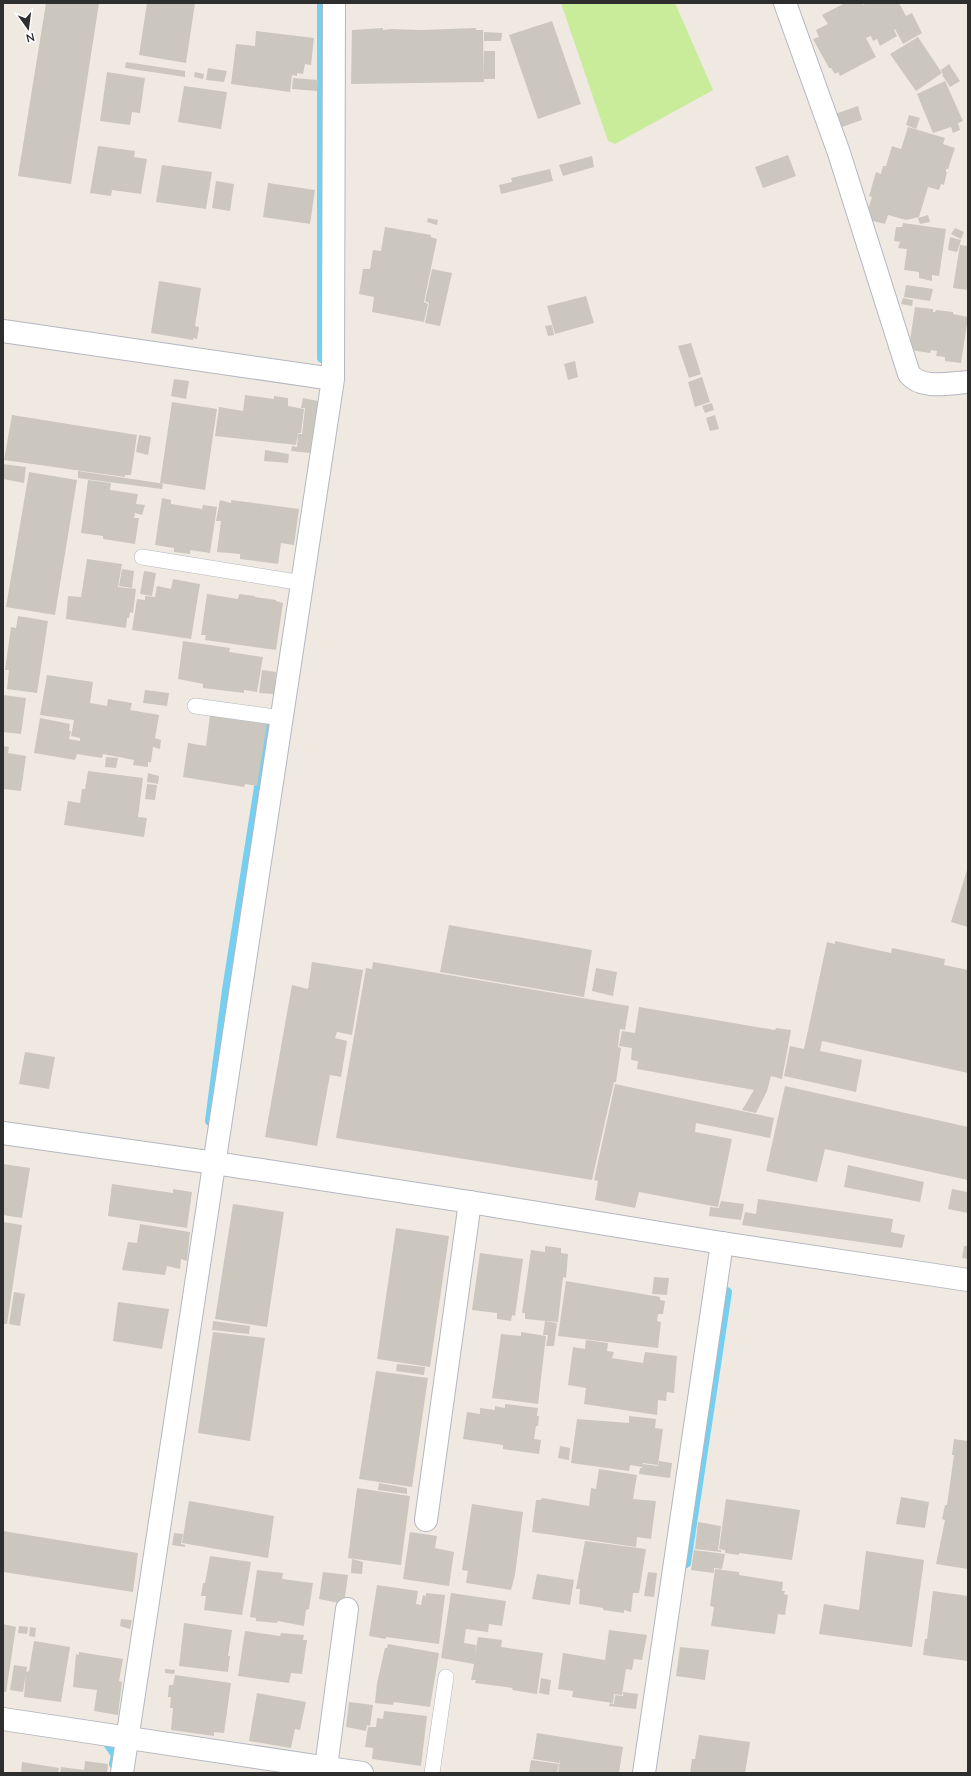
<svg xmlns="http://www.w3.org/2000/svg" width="971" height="1776" font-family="Lato,sans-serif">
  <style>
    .pitch { fill: #c9ec9a }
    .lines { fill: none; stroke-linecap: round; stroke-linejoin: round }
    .stream { stroke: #75cff0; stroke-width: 10 }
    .building { fill: #cbc7bf }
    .service-casing { stroke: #b4b7c1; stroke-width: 16 }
    .minor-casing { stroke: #b4b7c1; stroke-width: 24 }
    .tertiary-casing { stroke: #b4b7c1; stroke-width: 24 }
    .service { stroke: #fff; stroke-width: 15 }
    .minor { stroke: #fff; stroke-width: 22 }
    .tertiary { stroke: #fff; stroke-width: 22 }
  </style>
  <rect width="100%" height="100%" fill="#efe9e1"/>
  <!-- pitch -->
  <path class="pitch" d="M561,3h114l38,87 -98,54 -7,-3z"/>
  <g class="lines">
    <!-- stream -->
    <path class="stream" d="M322,358v-355
      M210,1121l17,-131 42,-266
      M686,1563l41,-271
      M107,1742l9,13 -2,9"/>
  </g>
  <!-- building -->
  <path class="building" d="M46,3h53l-28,181 -53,-8z
    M147,3h48l-9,60 -47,-8z
    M845,3h17l1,2 3,-2h33l7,13 6,-3 10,20 -19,11 -8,-15 -1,1 3,6 -17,10 -3,-7 -4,2 -2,-5 -5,2 10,19 -36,19 -2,-4 -3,2 -4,-6h-2l-16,-29 6,-2 -3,-7 12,-6 -6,-9z
    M552,21l29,83 -43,15 -29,-84z
    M383,28v2l8,-1 30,1 55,-2v2h7l1,52 -133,2 1,-54z
    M256,31l58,7 -3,27 -6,-1 -2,10 -6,-1v3l-5,-1 -2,17 -59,-8 5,-40 19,2z
    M484,32l18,1 -1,8h-17z
    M918,37l24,36 -26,18 -26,-37z
    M484,51h11v28h-11z
    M126,62l59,9v6l-60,-9z
    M949,64l11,17 -10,6 -8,-12 1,-1 -2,-4z
    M208,68l19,3 -3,11 -18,-2z
    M107,72l38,6 -5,35 -8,-1 -2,13 -30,-4z
    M195,72l9,2 -1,5 -9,-2z
    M293,78l25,2 -1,11 -25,-2z
    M945,81l18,40 -5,2 2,7 -7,3 -2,-6 -18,6 -16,-39z
    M184,86l43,6 -6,37 -43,-7z
    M858,106l4,14 -23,8 -4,-14z
    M909,115l11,3 -4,11 -10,-4z
    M908,127l37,11 -2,6 12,4 -7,21h-2v3h1l-3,13 -3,-1 -2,6 -11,-3 -9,30 -13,3 -18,-5 -3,9 -20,-5 7,-22 -3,-1 7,-24 5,2 2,-8h3l6,-20 9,3z
    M98,146l37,5 -1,6 13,2 -6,35 -29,-4 -1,6 -21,-3z
    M788,155l8,21 -33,12 -8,-21z
    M592,156l2,11 -31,9 -4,-11z
    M162,165l50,7 -6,37 -50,-7z
    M550,169l3,12 -52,13 -2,-9 13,-3 -1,-4z
    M216,181l18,3 -4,27 -18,-3z
    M268,183l47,7 -5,34 -47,-7z
    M928,215l2,7 -10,2 -2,-6z
    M428,218l10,2 -1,5 -10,-3z
    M903,223l43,6 -7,47 -7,-1v6l-13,-3v-6l-15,-2 3,-21 -9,-1 2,-6 -6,-1 2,-14h6z
    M385,227l46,8v2l6,2 -13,63 4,2 -4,18 -52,-10 2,-15 -15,-3 4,-25h7l3,-19 8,1z
    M955,228l9,4 -3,7 -10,-5z
    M950,237l11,3 -4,12 -9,-2z
    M960,245l8,1v44l-15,-2z
    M432,269l20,4 -12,53 -15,-3 4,-20 -4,-2z
    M159,281l42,7 -6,38 4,1 -2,12 -4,-1v2l-42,-7z
    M906,285l27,4 -3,12 -26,-4z
    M586,296l8,27 -39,11 -8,-28z
    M903,298l10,2 -1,6 -11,-2z
    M915,307l18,2v3h2l1,-2 17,2v2l15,3 -7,46 -16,-2v-4l-9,-1 1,-5 -6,-1 -1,3 -20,-3 -1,-3z
    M552,325l2,10 -6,1 -3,-10z
    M691,343l10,31 -12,4 -11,-32z
    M575,361l3,16 -10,3 -4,-16z
    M702,377l8,25 -15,5 -7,-25z
    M174,379l15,2 -3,18 -15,-3z
    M245,395l29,4v-3l14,2v8l16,3 -3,24h-3l-2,12 -81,-9 4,-29 24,4z
    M303,398l15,3 -8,52 -19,-2 1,-5 5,1 1,-13h4l3,-26h-4z
    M172,402l45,7 -12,81 -45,-7z
    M712,403l2,7 -9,3 -3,-7z
    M12,415l125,20 -6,40h-6v2l-121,-17z
    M715,415l4,14 -9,2 -4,-13z
    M139,435l12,2 -3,18 -12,-3z
    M265,450l24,4 -1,9 -24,-2z
    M3,464l23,3 -2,16 -21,-4z
    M78,471l81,12 4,1 -1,5 -84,-11z
    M29,472l48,8 -22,135 -49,-8z
    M88,480l23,3 -1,7 28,4 -2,10 9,1 -3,10 -7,-2 -1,5h5l-4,26 -32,-5v-3l-22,-3z
    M162,498l9,2v4l31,5 1,-4 14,2 -7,46 -20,-3v4l-16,-2v-4l-19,-3z
    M220,500l11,3v-3l68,9 -5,36 -13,-2 -3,21 -38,-5v-5l-23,-2 4,-31h-5z
    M87,559l35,5 -4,23 18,2 -3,24 -3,-1 -1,6h-2l-1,10 -60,-9 2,-23 13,1z
    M122,569l12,2 -2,17 -13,-2z
    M144,571l12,2 -4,23 -12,-2z
    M173,579l27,5 -9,55 -59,-9 5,-31 8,1v-4l10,1 2,-11 14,3z
    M207,594l31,5 1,-5 16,2v1l21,3v1l7,2 -7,47 -71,-10 1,-5h-5z
    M18,616l30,5 -11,72 -30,-4 2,-19h-4l6,-43 5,1z
    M183,641l47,7 -1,4 34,5 -6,35 -13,-2v3l-41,-5v-4l-25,-5z
    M262,670l14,2 -2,22 -15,-1z
    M47,675l46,7 -3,21 17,3 1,-7 24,4 -2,7 29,5 -4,23 6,2 -1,9 -7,-2 -2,15h-3v5l-15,-2 1,-5 -31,-6 -1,4 -25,-4 -2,6 -41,-7 6,-35 30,6 -1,7h2l-2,8 11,2v-3l-9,-2 3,-16 -34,-5z
    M145,690l24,3 -2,13 -24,-3z
    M3,695l23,3 -5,36 -18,-2z
    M210,715l57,9 -10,62 -12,-2 -1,3 -61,-10 5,-34 18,3z
    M3,746l6,1 -1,6 18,3 -5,35 -18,-2z
    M106,757l12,1 -2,10 -11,-1z
    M88,771l55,7 -5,39 9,1 -3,19 -80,-12 4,-24 12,2 2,-14h3z
    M148,773l11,3 -1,8 -11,-2z
    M147,784l10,1 -2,15 -10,-1z
    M968,867v60l-17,-5z
    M449,925l143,25 -8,47 -144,-25z
    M835,941l56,12 1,-5 53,11 -1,6 24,5v103l-146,-32 -2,10 42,9 -6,32 -72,-16 6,-30 14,3 23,-107 8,2z
    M312,962l51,8 -11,65 -15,-3 -2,6 12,3 -6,36 -11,-2 -13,71 -52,-9 27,-152 16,4z
    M373,962l256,44 -4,24 -5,-1 -2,18 3,1 -5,34h-2l-22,98 -256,-42 30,-170 6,1z
    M596,968l21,4 -4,24 -21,-5z
    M639,1007l136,23 1,-2 15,2 -9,49 -11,-3 -4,15 -11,22 -14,-3 12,-20 -117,-21 1,-8 -7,-1 1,-12 -13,-2 3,-15 13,2z
    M25,1052l30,5 -6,32 -30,-5z
    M615,1084l159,34 -4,20 -74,-15 -1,9 37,7 -14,68 -79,-15 -4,16 -40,-8 3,-19 -4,-1z
    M785,1086l183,41v53l-143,-31 -8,33 -51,-11z
    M3,1164l27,4 -8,50 -19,-3z
    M848,1165l76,17 -4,20 -76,-15z
    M112,1184l61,9v-4l19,3 -5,36 -79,-12z
    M952,1189l16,3v21l-20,-4z
    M758,1199l135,20 -2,13 14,3 -3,13 -160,-23 3,-13 11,2z
    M721,1201l23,3 -3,16 -32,-4 1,-9 9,1z
    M233,1204l51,8 -17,115 -52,-8z
    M3,1222l19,3 -15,99h-4z
    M140,1224l50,8 -3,29 -6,-2 -1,10 -13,-3 -2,9 -43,-5 6,-28 9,1z
    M396,1228l53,8 -19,131 -53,-8z
    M545,1246l16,2v5l7,1 -2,24 -3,-1 -5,45 -33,-3v-6h-3l9,-63 14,2z
    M964,1246h4v13l-6,-1z
    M480,1253l43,6 -8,57 -3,-1 -1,6 -14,-2v-6l-25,-3z
    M654,1277l15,1 -2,17 -15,-1z
    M566,1281l94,16v3l5,1 -2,13h-5l-1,7 4,1 -3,26 -100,-12z
    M14,1292l11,2 -5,32 -11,-2z
    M118,1302l51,7 -7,40 -49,-8z
    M213,1321l37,5 -1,8 -37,-4z
    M545,1321l12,2 -3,23h-8l2,-11h-5z
    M213,1332l52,6 -15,103 -52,-8z
    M521,1332l25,4 -8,68 -46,-6 9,-64 20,2z
    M586,1340l22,3 -1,8 7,1 -2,6 31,5 2,-11 32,4 -3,37 -7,-1 -1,9 -8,-1 -1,15 -73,-11 2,-16 -18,-3 5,-38 12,2z
    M397,1364l28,3 -1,8 -28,-4z
    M376,1371l52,7 -16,109 -53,-8z
    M505,1404l33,4 -1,8h2l-1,10h-2l-2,13 7,1 -2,14 -36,-5v-4l-40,-6 4,-27 13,2v-6l15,2v-4l10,2z
    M629,1416l27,3 -1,9 8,1 -5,36 -15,-2 -1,4 -12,-2 -1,6 -58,-8 6,-44 52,4z
    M954,1439l14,2v128l-32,-5 9,-44 -3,-1 3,-14h2l7,-50h-2z
    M560,1446l10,2 -1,12 -11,-2z
    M659,1461l13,2 -2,15 -31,-4 1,-6h2l1,-4 15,2z
    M599,1469l38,6 -4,24 23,2 -5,38 -14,-2 -1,10 -104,-15 4,-32h5l1,-2 47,8 2,-18 5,1z
    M379,1483l28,5v6l-29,-4z
    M357,1488l53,8 -9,69 -53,-7z
    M901,1497l28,5 -4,26 -29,-4z
    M726,1499l74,11 -8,50 -53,-7v2l-14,-2v-3l-6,-1z
    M189,1501l85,15 -6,42 -86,-15z
    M472,1504l51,8 -8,63 -4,15 -45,-7 2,-12 -6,-1z
    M698,1522l23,4 -3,24h3v2l-26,-3z
    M3,1531l135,22 -5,39 -130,-20z
    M410,1532l27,4 -2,12 19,4 -5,34 -46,-7z
    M174,1533l9,1 -2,10 4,1v2l-13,-2z
    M585,1541l61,8 -7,44h-6l-2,19 -7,-2v3l-21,-3v-2l-24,-4 1,-15h-4z
    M694,1550l31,4 -3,15 -8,-1v5l-23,-3z
    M866,1551l58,9 -12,87 -93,-13 5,-30 35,6z
    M210,1556l41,6 -9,53 -38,-5 2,-14h-5l2,-13h2z
    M352,1559l11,3 -1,12 -11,-1z
    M715,1569l24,3v3l44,7 -1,9h3l-1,3 4,1 -3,20 -7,-1 -3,20 -64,-8 3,-19 -4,-1z
    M257,1570l26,3 -1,6 31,4 -4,26 -3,1 -2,16 -26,-5 -1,2 -21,-2v-3l-6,-1z
    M323,1572l25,3 -4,29 -25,-5z
    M648,1572l9,1 -3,24 -10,-1z
    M537,1574l37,6 -4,25 -38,-6z
    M377,1585l41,6 -2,13 5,1 2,-10 3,1v-3l19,2 -6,49 -53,-7v2l-17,-3z
    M933,1591l35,5v65l-45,-6 2,-16h2z
    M451,1593l55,8 -4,25 -13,-2 -1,8 -22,-3 -2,14 12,2 -1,9 3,-17 24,3 -1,7 42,6 -6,41 -25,-4 1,-2 -38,-5 1,-3h-5l3,-16 -33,-6z
    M121,1619l11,1 -2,9 -10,-3z
    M184,1623l48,7 -4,26h2l-2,16 -49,-6z
    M3,1624l13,3 -10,65h-3z
    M19,1626l9,1 -1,7 -9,-1z
    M30,1627l6,1 -1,9 -6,-1z
    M609,1630l38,5 -5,25 -8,-1 -2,11 -6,-1 -4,26 -8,-1 -1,9 -41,-6 1,-6 -15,-2 5,-36 42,7z
    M245,1631l35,5 1,-3 23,2 -1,5h4l-5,34 -11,-1 -2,10 -51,-7z
    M34,1641l36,6 -9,55 -37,-5 2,-25 3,-1z
    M388,1644l51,9 -9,54 -36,-5 -1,3 -18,-2 2,-20 8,-35h2z
    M680,1647l29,3 -4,30 -29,-4z
    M79,1652l44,7 -4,22 3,1 -4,33 -24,-4 3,-21 -24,-3 3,-33 3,1z
    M14,1665l13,2 -4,25 -13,-2z
    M165,1669l10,1 -1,4 -9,-1z
    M175,1675l56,8 -7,50 -10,-1v4l-43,-6 2,-22h-3l1,-11h-3l1,-12h4z
    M541,1678l10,2 -2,15 -10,-2z
    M623,1692l15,2 -2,15 -27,-3 1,-3 4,1 1,-9 8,1z
    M257,1693l49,9 -6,28 -5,-1 -4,19 -42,-7z
    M349,1702l24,3 -3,21 -3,-1 -1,6 -20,-4z
    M384,1711l43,5 -6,50 -49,-7 1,-11 -8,-1 3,-20h8l1,-9 6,1z
    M537,1733l86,14 -4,26h-61l2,-13 -1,3 -26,-4z
    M699,1735l51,7 -5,31h-55l2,-14h3z
    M531,1760l28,4 -2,9h-28z
    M85,1761l23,3 -1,9h-47l1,-6 23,3z
    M22,1762l37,6 -1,5h-37z"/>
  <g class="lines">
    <defs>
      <path id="service" d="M142,557l161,26
        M195,706l87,12
        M432,1773l14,-96"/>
      <path id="minor" d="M785,3l54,150 70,221c13,16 41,9 59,8
        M3,331l330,48
        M426,1520l44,-318
        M3,1719l359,54
        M326,1767l21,-158
        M122,1773l211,-1394 1,-376
        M644,1773l78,-530"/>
      <path id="tertiary" d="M3,1133l212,30 255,39 252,41 246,37"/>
    </defs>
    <!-- service casing -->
    <use href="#service" class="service-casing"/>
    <!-- minor casing -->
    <use href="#minor" class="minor-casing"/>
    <!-- tertiary casing -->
    <use href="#tertiary" class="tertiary-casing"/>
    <!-- service -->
    <use href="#service" class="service"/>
    <!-- minor -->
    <use href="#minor" class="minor"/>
    <!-- tertiary -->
    <use href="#tertiary" class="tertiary"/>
  </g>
  <!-- border -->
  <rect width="971" height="1776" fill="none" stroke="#2e2e2e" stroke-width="8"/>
  <!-- north arrow -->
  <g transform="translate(28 28) rotate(166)" stroke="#ffffff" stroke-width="3" paint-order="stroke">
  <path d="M0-3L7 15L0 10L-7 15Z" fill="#2e2e2e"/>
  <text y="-6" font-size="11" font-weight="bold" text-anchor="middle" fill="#2e2e2e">N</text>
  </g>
</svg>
